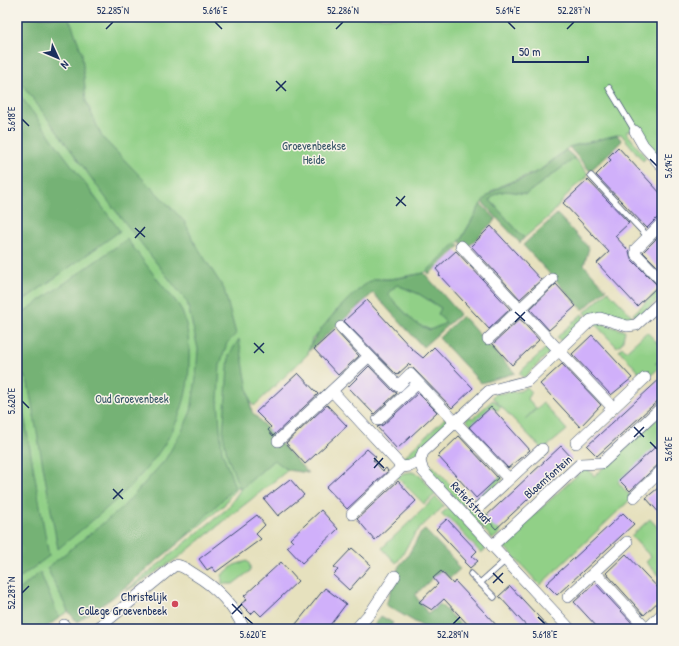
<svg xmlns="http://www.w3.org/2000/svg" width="679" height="646" font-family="'Patrick Hand',sans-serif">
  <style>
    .green { fill: #91d087; stroke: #568072 }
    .forest { fill: #74b274; stroke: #487069; fill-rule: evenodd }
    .building { fill: #d0b0fa }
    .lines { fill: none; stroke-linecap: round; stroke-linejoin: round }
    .lane-casing { stroke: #394a6c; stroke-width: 7 }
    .street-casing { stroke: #394a6c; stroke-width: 12 }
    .lane { stroke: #fff; stroke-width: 5.5 }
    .street { stroke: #fff; stroke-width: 11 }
    .ticks { fill: none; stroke: #1b2f5e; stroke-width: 1.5 }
    .poi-dot { fill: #d1495b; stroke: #f7f3e8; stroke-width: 1.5 }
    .labels { text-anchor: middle; stroke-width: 3; stroke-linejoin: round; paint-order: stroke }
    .park-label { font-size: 12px; fill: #385768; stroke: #f7f3e8 }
    .street-label { font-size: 12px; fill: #1b2f5e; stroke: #f7f3e8 }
    .poi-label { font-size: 12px; fill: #1b2f5e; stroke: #f7f3e8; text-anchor: end }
    .neatline { fill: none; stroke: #1b2f5e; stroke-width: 1.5 }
    .ticks-label { font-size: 10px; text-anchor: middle; fill: #1b2f5e }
  </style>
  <rect width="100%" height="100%" fill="#f7f3e8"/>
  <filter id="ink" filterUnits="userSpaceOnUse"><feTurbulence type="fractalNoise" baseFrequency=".025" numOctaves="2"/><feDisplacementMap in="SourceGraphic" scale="8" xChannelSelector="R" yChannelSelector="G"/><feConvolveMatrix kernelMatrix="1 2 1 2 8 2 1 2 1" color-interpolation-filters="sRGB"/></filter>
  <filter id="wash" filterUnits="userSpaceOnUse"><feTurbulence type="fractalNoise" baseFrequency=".012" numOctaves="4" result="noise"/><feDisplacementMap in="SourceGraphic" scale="16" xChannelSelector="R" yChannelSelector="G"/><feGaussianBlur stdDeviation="0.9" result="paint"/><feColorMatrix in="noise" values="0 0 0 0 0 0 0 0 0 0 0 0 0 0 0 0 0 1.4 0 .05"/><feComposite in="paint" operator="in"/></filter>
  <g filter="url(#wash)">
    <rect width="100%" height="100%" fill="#e6e1be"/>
    <!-- green -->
    <path class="green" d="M17,17h645v139l-7,-2 -20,-26 -9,4 20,26 -3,3 -22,-27 -52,13 -30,24 -34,13 -13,7 -11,13 -21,37 -33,30 -3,2 -33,6h-16l-11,8 -29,25 -14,19 -9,8 -4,15 -54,52 -5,-7 -4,27 22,35 -35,32 -8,12 -43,36 -122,76 -42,12z
      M575,158l13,16 -2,4 -14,11 -21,26 -27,23 -34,-38c10,-13 22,-8 36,-6z
      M397,285l22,9 22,14 6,15 -17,7c-4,-2 -10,-4 -14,-7 -4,-3 -28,-27 -28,-30z
      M661,288l1,8 -24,22 -5,-4z
      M608,291l28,29 -4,2 -45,-7 -2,-3z
      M582,314l4,4 -25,23 -4,-4z
      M598,322l27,9 -3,12 -5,4 -22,-23z
      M647,332l15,16v10l-7,6 7,-4v5l-16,15 -27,-30 3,-3 4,4z
      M547,347l4,4 -27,27 -5,-5z
      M527,387l5,5 -5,6 9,10 -11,11 18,-16 24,27 -24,20 -51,-53 3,-3 25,-3z
      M493,400l8,7 -4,4 -5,-5 -21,19 -5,-5 3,-3 4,1z
      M662,414v27l-44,41 14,16 -92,87 -38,-41 84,-77 8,9z
      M445,418l5,4 -36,34 -9,4 -2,-2z
      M274,459l14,11 -109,87 -57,37 106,-86 12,-18z
      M426,462l5,5 2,-1 33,36 -4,4 -36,-38z
      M412,472l7,3 17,19 -12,10 -27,-27 7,-4z
      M500,476l3,3 -27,28 25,25 -8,7 -28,-30z
      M436,497l8,9c-10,10 -23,19 -31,31 -7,9 -9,18 -17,26l-14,-15z
      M449,507l38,41 -6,5 -33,-36 -3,1 -4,-4z
      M650,519l12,13v38l-1,1h1v8l-16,-17 5,-5 -20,-21z
      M247,561l3,4v6l-17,13h-11v-9l12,-10z"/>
    <!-- forest -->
    <path class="forest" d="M17,17h50l5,8 10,28 4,48 16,36 83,85 8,18 31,49 12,45 -9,9 -7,22 -2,36 4,50 13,36 -54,54 -69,57 -35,24 -9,-11 -21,-43 75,-60 43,-48 19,-33 7,-16 5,-33 2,-29 -11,-47 -79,-101 -91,-124z
      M17,91l103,140 -103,74z
      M617,135l5,6 -32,30 -21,-24z
      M566,150l9,8 -49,36c-14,-2 -26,-7 -36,6l34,38 -4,5 -38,-41c19,-22 35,-18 57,-31 10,-6 18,-15 27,-21z
      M481,204l15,15 -27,27 -4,-4 -3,2 -2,-3z
      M557,214l32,34 -5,17 22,24 -23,21 -60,-65z
      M127,239c12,16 23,31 35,46 6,8 15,16 19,24 7,16 9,36 8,54 0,85 -72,137 -131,186l-30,-166 -11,-18v-45l4,-6z
      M456,243l4,3 -31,28 -2,-3z
      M424,273l36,41 -37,33 -50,-54 -65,59c2,-16 51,-68 67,-73 5,-1 11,1 15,0 11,-1 23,-4 34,-6zM397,285l22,9 22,14 -3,6 8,9 -16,7c-4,-2 -10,-4 -14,-7 -4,-3 -28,-27 -28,-30z
      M462,316l53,57 -34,10 -42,-45z
      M239,339l13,73 56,61 -20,-3 -14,-10 -34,30 -13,-35 -4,-21 6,-79z
      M22,404l27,152 -32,24v-165z
      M425,530l31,32 -1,2 5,5 -10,9 -9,-8 -26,25 13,19 12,-10 25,25h-38l-41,-24 13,-39 8,-9 13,-23z
      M40,572l19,46 -15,11h-27v-37z
      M381,616l12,7 -4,6h-17z"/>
    <g id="blocks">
      <!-- building -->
      <path class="building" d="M618,147l44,48v21l-5,2 -10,10 -51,-53 15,-15 -3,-3z
        M588,180l41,43 -14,13 14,15 2,8 27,27 -21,20 -40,-43 12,-11 -46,-49z
        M491,226l50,54 -21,19 -49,-53z
        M662,233v38l-19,-19z
        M456,251l54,58 -21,20 -50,-54 1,-1 -4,-5z
        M556,284l20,22 -27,24 -19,-21z
        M367,300l45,49 11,9 11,-11 39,41 -21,20 -43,-44 -12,11 -53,-54z
        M520,319l19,21 -27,25 -19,-21z
        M335,330l24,26 -21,19 -24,-26z
        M592,335l40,43 -21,17 -39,-41z
        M562,364l39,41 -21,22 -40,-43z
        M369,366l24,25 4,2 -23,21 -26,-27z
        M298,373l20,21 -45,42 -5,-6 3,-3 -15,-15z
        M662,377v20l-65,59 -10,-10z
        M418,393l19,19 -40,37 -20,-22 6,-2z
        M327,405l20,21 -42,38 -19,-21z
        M491,407l39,43 -22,18 -39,-41z
        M459,436l39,42 -22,20 -38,-42z
        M662,441v20l-32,30 -11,-11z
        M561,446l11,12 -76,71 -11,-12z
        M367,449l9,8 -3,3 10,11 3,-3 2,3 -41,38 -21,-22z
        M290,479l14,16 -26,21 -14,-17z
        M398,481l18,20 -41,39 -18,-21z
        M658,488l4,4v24l-16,-18z
        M321,510l17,19 -36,34 -15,-16 6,-5 -3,-3z
        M623,513l11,11 -77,71 -11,-11z
        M257,515l8,10 -9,9 5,5 -45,33 -4,-5 -5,3 -8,-11z
        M447,519l30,32 -5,5 6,5 -8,7 -6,-6 2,-1 -30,-32z
        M352,548l19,17 -22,25 -16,-15 5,-5 -4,-3z
        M626,554l36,38v6l-18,17 -38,-42z
        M281,562l17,19 -37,35 -6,-6 -4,4 -10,-10 6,-5 -3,-3z
        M441,571l12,13 2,-3 45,48h-28l-28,-30 -12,11 -13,-8 19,-18 -5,-6z
        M595,583l38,41 -5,5h-29l-25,-27z
        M510,586l40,43h-21l-30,-33z
        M325,588l21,16 -19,25h-35z"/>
    </g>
  </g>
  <g filter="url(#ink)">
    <use href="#blocks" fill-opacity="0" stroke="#394a6c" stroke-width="1"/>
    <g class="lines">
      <defs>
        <path id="lane" d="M609,88l26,43
          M591,176l57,61
          M471,574l23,23
          M480,583l26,-23"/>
        <path id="street" d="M635,131l8,14 19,21
          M662,223l-26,26v5l26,27
          M461,246l152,162
          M341,327l28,29
          M488,339l64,-60
          M333,392l69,75
          M378,420l40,-37
          M278,441l91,-85 29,30 12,-12 99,105
          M576,443l69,-65
          M634,497l28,-27
          M479,507l63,-58
          M352,514l50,-47 8,-1 10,-5
          M492,546l88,-82 22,-1 60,-56
          M595,572l52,57
          M568,597l59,-55
          M64,625l3,4
          M97,629l78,-64c7,0 13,5 19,9 22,13 40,32 50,55
          M356,629l15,-17 24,-36
          M570,629l-147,-158 -3,-10 3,-9 66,-61 38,-10 64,-61 9,-2 27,8 9,-1 26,-24
          M647,629l15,-15"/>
      </defs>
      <!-- lane casing -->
      <use href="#lane" class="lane-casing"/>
      <!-- street casing -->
      <use href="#street" class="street-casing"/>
      <!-- lane -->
      <use href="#lane" class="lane"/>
      <!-- street -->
      <use href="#street" class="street"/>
    </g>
  </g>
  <!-- ticks -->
  <path class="ticks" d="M215,22l7,7M508,22l7,7M106,29l7,-7M336,29l7,-7M567,29l7,-7M276,81l10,10M276,91l10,-10M22,119l7,7M650,159l7,7M396,197l10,9M396,206l9,-10M135,228l10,9M135,238l10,-11M515,312l10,9M515,322l10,-10M254,343l10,10M254,353l10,-10M22,401l7,7M634,427l10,10M634,437l10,-10M650,442l7,7M374,458l10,10M374,468l9,-10M113,489l10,10M113,499l10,-10M493,573l10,10M493,583l10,-10M22,593l7,-7M232,604l10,10M232,614l10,-10M245,617l8,7M538,617l7,7M453,624l7,-7"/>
  <!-- markers -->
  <circle class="poi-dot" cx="175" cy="604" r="4"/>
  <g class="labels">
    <!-- park labels -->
    <g class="park-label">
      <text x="314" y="150">Groevenbeekse<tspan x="314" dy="14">Heide</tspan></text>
      <text x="132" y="403">Oud Groevenbeek</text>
    </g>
    <!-- street labels -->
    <g class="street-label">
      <text transform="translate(548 477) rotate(-41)" y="4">Bloemfontein</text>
      <text transform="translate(471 503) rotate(47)" y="4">Retiefstraat</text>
    </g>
    <!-- poi labels -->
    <g class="poi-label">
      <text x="167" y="601">Christelijk<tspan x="167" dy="14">College Groevenbeek</tspan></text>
    </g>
  </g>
  <!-- margin -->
  <rect width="679" height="646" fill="none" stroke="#f7f3e8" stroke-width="44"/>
  <!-- north arrow -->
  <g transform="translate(58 58) rotate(134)" stroke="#f7f3e8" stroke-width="3" paint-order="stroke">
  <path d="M0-3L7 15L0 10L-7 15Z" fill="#1b2f5e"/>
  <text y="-6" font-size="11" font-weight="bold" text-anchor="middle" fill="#1b2f5e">N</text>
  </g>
  <!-- scale -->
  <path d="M513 56v6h75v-6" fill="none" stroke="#1b2f5e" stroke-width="2"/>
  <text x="519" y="56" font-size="12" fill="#1b2f5e" stroke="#f7f3e8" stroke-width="3" paint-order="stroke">50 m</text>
  <rect x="22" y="22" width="635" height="602" class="neatline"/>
  <g class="ticks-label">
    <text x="113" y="14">52.285°N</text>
    <text x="215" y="14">5.616°E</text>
    <text x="343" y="14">52.286°N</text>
    <text x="508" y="14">5.614°E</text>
    <text x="574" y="14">52.287°N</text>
    <text transform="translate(11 119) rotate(-90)" y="4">5.618°E</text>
    <text transform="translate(668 166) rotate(-90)" y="4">5.614°E</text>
    <text transform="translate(11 401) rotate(-90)" y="4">5.620°E</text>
    <text transform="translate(668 449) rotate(-90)" y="4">5.616°E</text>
    <text transform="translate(11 593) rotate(-90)" y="4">52.287°N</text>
    <text x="253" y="638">5.620°E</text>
    <text x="453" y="638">52.289°N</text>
    <text x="545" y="638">5.618°E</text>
  </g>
</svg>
